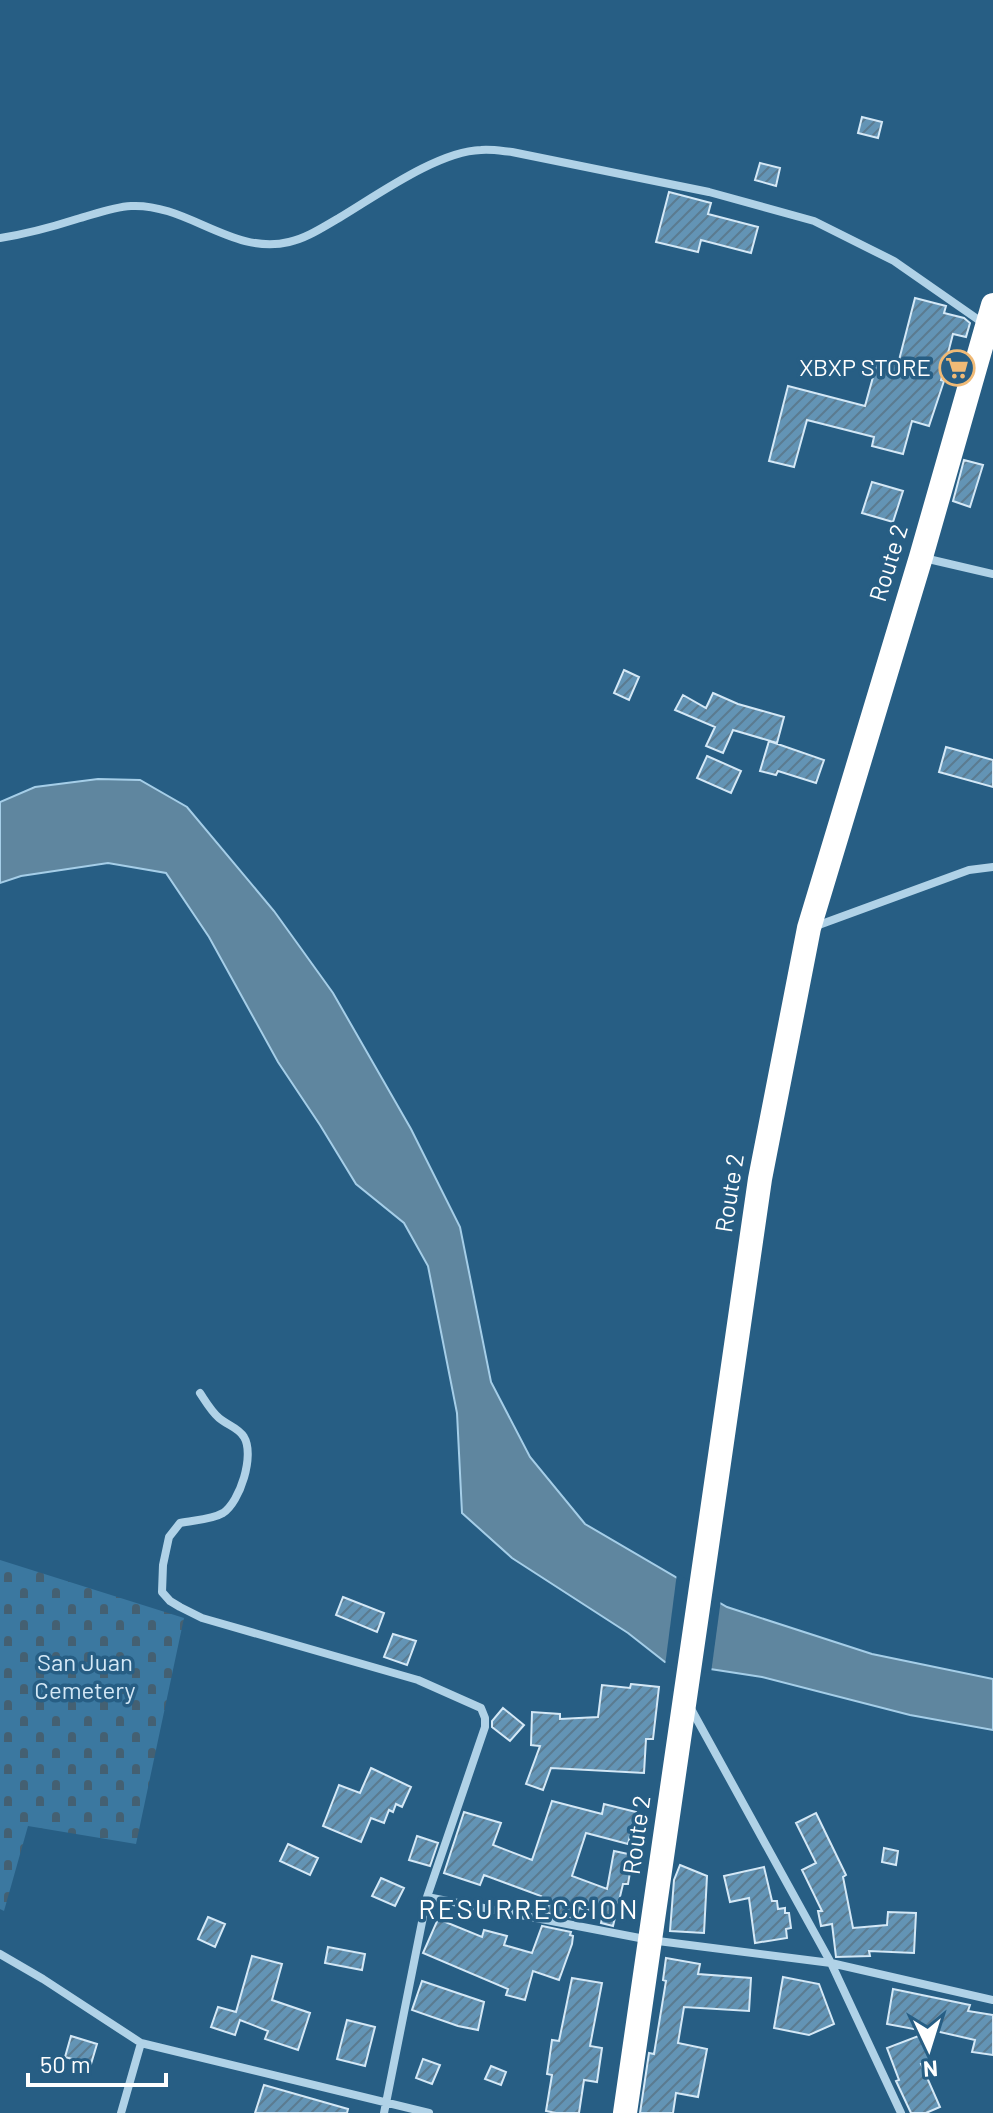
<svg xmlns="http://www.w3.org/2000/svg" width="993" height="2113" font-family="Barlow,sans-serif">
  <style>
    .cemetery { fill: url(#cemetery-stones) }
    .water { fill: #5f869f; stroke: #a5cee8; stroke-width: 2 }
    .pier { fill: #275e84 }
    .building { fill: url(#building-hatch); stroke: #d4e8f6; stroke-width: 2 }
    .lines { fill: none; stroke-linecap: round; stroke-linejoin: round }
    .street { stroke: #b0d2e7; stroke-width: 8 }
    .highway { stroke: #fff; stroke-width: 24 }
    .labels { text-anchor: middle; stroke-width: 7; stroke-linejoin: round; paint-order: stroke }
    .poi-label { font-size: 24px; fill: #fff; stroke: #275e84; text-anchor: end }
    .street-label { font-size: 24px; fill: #fff; stroke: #275e84 }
    .park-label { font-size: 24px; fill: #d4e8f6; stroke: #275e84 }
    .quarter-label { font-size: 28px; letter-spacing: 2px; fill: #fff; stroke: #275e84 }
  </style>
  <defs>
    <pattern id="cemetery-stones" width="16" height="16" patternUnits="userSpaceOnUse" patternTransform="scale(2)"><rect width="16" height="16" fill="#3b78a0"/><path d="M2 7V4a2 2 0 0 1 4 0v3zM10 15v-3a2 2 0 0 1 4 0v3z" fill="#446072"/></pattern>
    <pattern id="building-hatch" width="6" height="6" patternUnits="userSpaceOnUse" patternTransform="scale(2)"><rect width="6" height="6" fill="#6394b5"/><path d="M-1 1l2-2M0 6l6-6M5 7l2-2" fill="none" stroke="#5b7b90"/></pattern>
  </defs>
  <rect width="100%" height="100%" fill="#275e84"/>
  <!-- cemetery -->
  <path class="cemetery" d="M0,1560l184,58 -48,226 -108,-18 -24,85 -4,-2z"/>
  <!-- water -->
  <path class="water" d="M98,779l42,1 47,27 87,104 59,82 78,136 49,98 31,155 39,75 55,67 142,83 145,47 121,25v51l-83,-15 -148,-38 -97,-15 -37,-29 -116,-75 -50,-45 -5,-100 -29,-147 -24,-43 -48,-39 -36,-59 -42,-63 -69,-125 -43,-64 -58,-10 -87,13 -21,7v-81l35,-15z"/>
  <!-- pier -->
  <path class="pier" d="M677,1573l44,26 -10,74 -46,-7z"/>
  <!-- building -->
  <path class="building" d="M862,117l20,5 -4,16 -20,-5z
    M760,163l20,5 -4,18 -21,-6z
    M669,192l42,11 -3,11 50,13 -7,26 -50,-13 -3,12 -42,-10z
    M915,298l31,8 -2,7 20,5 6,5 -4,14 -13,-3 -12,46 3,1 -15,45 -17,-5 -9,33 -31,-8 2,-9 -67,-17 -13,47 -25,-6 19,-75 77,20 13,-47 20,5z
    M964,460l19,5 -13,42 -17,-6z
    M872,482l31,9 -10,31 -31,-9z
    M624,670l15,7 -10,23 -15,-7z
    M713,693l25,11 46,13 -7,26 -44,-13 -10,23 -17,-7 9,-19 -40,-17 8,-15 23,13z
    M769,741l55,19 -8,23 -38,-12 -2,4 -16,-4z
    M946,747l47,13v27l-54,-15z
    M707,756l34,15 -10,22 -34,-15z
    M343,1597l41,16 -7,19 -41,-17z
    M393,1634l23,7 -9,24 -23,-8z
    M631,1684l28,3 -6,52h-7l-2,34 -93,-5 -8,22 -17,-6 14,-38 -9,-1 1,-33 28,2v5l38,-2 4,-32 28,3z
    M503,1708l21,17 -14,16 -18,-14v-6z
    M371,1768l40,19 -9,20 -6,-3 -3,8 -4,-2 -5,13 -13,-5 -10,24 -38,-16 16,-41 21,8z
    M552,1801l50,13 2,-10 32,8 -8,32 -42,-11 -14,43 35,13 7,-38 19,4 -5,29h-5l-10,42 -12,-3 2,-9 -24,-6 -3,10 -30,-5 3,-9 -10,-3 2,-5 -57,-21 -4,10 -36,-12 20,-61 37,11 -8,22 39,15z
    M816,1813l30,62 -3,2 10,51 34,-3 1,-13 28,1 -2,40 -45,-2 1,5 -34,1 -4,-33 -11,2 -3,-15h4l-20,-41 14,-7 -20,-40z
    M417,1836l21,7 -8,23 -21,-6z
    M288,1844l30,14 -8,17 -30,-14z
    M884,1848l14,3 -2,14 -14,-3z
    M680,1865l27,11 -3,57 -34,-2 4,-51z
    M764,1867l8,34h5l1,8 7,-1v5h4l2,15 -5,1 1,9 -32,5 -6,-45 -19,4 -6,-26z
    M381,1878l23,10 -9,18 -23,-10z
    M208,1917l17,7 -10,23 -17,-8z
    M438,1919l44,18 2,-7 23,6 -3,9 28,8 10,-27 29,6 -1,3 3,1 -1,8 -13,36 -26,-9 -8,29 -19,-5 2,-6 -85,-36z
    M328,1947l37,7 -3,16 -37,-7z
    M252,1956l30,8 -10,36 38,13 -12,37 -33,-11 3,-8 -28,-11 -5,15 -24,-8 7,-20 18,5z
    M666,1958l34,6 -2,10 53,4 -2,33 -65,-4 -6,36 29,6 -9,48 -22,-4 -3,20h-33l9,-60 5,1 12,-73 -3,-1z
    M783,1977l36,7 15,40 -25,11 -35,-7z
    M572,1978l30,5 -12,63 12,2 -5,34 -13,-2 -5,33h-23l-10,-2 6,-36 -5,-1 5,-34 7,1z
    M422,1981l62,21 -6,28 -20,-4 -46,-16z
    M893,1989l77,16 -2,6 25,4v40l-21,-3 3,-12 -57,-13 1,3 -32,-6z
    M347,2020l28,7 -10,39 -28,-7z
    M921,2035l10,26 -10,3 19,43 -14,6h-15l-15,-32 3,-1 -12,-32z
    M71,2036l26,8 -6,20 -26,-7z
    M423,2059l17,6 -8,19 -16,-6z
    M491,2066l15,6 -5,13 -16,-6z
    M264,2085l84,24 -1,4h-92z"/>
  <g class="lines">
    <!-- street -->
    <path class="street" d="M0,238c26,-4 52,-11 77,-19 18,-5 36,-12 54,-13 56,-3 102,50 158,36 18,-4 34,-15 50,-24 37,-22 99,-67 142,-68 10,-1 21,1 31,2l197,40 105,29 80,40 89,62
      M924,558l69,16
      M816,926l153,-56 24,-3
      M200,1393c6,9 11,18 19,25 8,7 20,10 25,19 11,18 -4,65 -21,76 -12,7 -30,7 -43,10l-11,14 -6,28 -1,27 8,9 10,6 22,11 216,62 63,28 4,10v9l-58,170
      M690,1707l141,256 70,150
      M0,1954l43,25 98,64 288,70
      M121,2113l20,-70
      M384,2113l43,-216 223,43 181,23 162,37"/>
    <!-- highway -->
    <path class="highway" d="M625,2113l135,-934 49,-251 112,-371 72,-252"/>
  </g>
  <!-- icons -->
  <defs>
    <symbol id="supermarket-ring" viewBox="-11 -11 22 22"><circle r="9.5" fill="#275e84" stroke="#f0ba76" stroke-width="1.5"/><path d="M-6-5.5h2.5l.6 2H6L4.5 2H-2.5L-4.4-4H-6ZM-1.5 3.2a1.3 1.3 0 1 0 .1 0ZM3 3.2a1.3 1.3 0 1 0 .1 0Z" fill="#f0ba76"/></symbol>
  </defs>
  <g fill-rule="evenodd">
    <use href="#supermarket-ring" x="937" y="348" width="40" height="40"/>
  </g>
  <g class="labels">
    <!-- poi labels -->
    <g class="poi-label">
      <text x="931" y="376">XBXP STORE</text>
    </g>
    <!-- street labels -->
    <g class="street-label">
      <text transform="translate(889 563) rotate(-73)" y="8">Route 2</text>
      <text transform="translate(730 1193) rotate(-81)" y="8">Route 2</text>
      <text transform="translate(637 1835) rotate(-82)" y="8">Route 2</text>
    </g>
    <!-- park labels -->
    <g class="park-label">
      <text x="85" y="1671">San Juan<tspan x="85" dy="28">Cemetery</tspan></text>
    </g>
    <!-- quarter labels -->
    <g class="quarter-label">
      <text x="529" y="1919">RESURRECCION</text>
    </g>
  </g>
  <!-- north arrow -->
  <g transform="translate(929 2049) rotate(176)" stroke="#275e84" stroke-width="6" paint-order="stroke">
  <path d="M0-6L14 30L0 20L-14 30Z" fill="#ffffff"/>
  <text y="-12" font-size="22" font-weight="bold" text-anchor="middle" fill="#ffffff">N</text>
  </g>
  <!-- scale -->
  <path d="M28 2073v12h138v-12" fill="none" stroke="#ffffff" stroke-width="4"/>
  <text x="40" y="2073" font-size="24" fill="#ffffff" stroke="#275e84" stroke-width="6" paint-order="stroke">50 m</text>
</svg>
